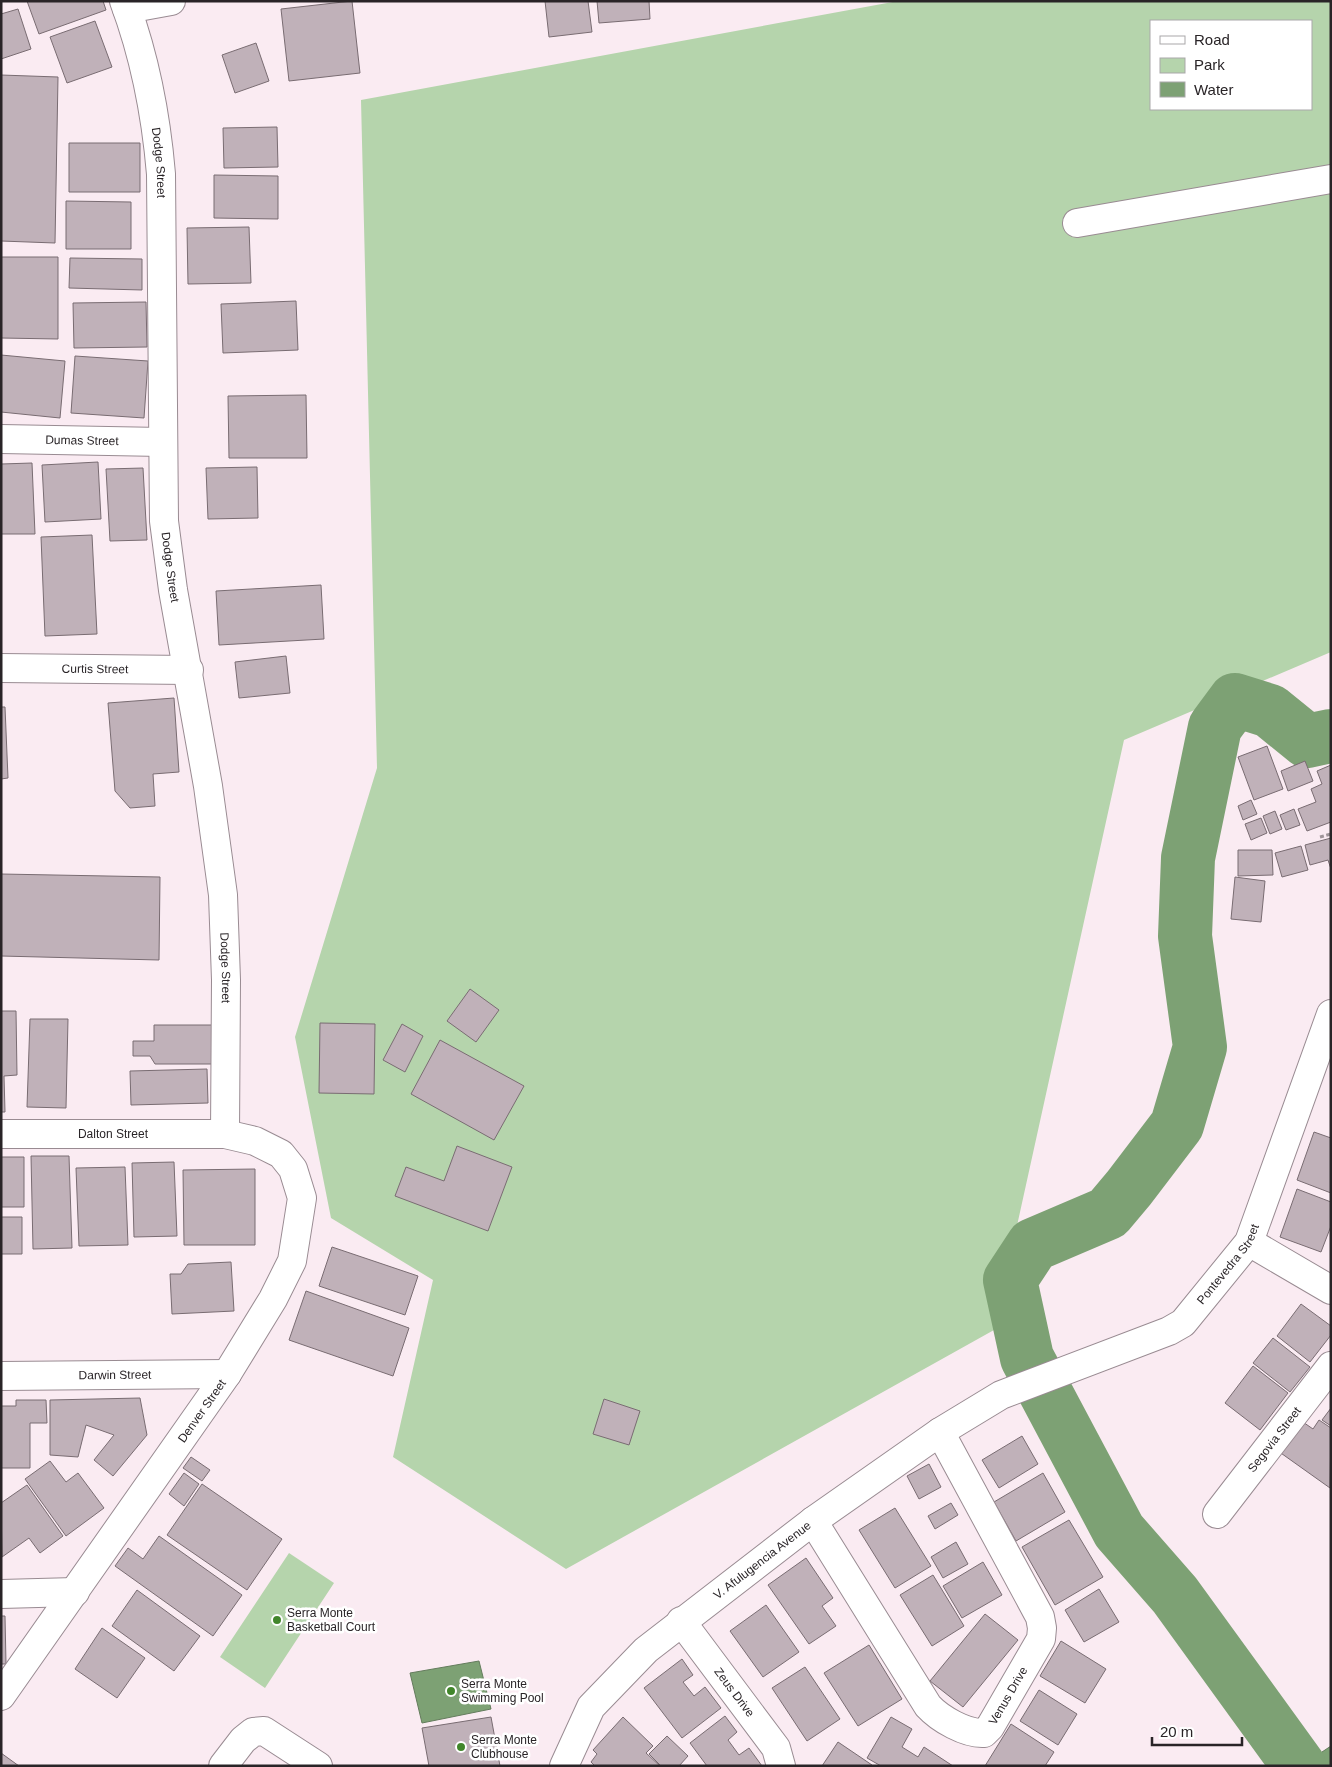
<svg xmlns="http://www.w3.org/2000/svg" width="1332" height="1767" font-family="Arial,sans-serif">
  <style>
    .green { fill: #b5d4ac; fill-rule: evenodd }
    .water { fill: #7da174; stroke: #647c5d }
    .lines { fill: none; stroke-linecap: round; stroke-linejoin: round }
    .river { stroke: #7da174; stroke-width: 54 }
    .building { fill: #c0b1b9; stroke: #796c72 }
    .street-casing { stroke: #998b92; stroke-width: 30 }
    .path { stroke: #9f9499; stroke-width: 3; stroke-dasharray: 4 2.5; stroke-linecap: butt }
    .street { stroke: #fff; stroke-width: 28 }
    .poi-dot { fill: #41862b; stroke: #fff; stroke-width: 2 }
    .labels { text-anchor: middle; stroke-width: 5; stroke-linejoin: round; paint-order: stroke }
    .street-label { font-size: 12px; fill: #292427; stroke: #fff }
    .poi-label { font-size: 12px; fill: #292427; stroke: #fff; text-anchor: start }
  </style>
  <rect width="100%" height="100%" fill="#faebf2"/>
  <!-- green -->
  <path class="green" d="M898,1h433v651l-207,88 -130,590 -428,239 -173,-112 40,-177 -102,-62 -36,-181 82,-269 -16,-668zM1151,21h160v88h-160z
    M289,1553l45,30 -69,105 -45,-31z"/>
  <!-- water -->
  <path class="water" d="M479,1661l12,48 -69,14 -12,-50z
    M1331,1746v20h-30z"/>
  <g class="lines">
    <!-- river -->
    <path class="river" d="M1299,1766l-124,-171 -56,-64 -92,-173 -17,-78 23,-35 75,-32 21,-25 48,-63 23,-78 -15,-111 3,-78 27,-131 20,-27 35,11 37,30 24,-5"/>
  </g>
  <!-- building -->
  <path class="building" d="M27,1h76l3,9 -67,24z
    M352,1l8,72 -71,8 -8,-72z
    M545,1h43l4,31 -43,5z
    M597,1h52l1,18 -51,4z
    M18,9l13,40 -30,10v-45z
    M95,21l17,46 -45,16 -17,-46z
    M256,43l13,38 -34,12 -13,-38z
    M1,75l57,2 -3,166 -54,-2z
    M277,127l1,40 -54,1 -1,-40z
    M69,143h71v49h-71z
    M214,175l64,1v43l-64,-1z
    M66,201l65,1v47h-65z
    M249,227l2,56 -63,1 -1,-56z
    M1,257h57v82l-57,-1z
    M70,258l72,1v31l-73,-2z
    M296,301l2,49 -75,3 -2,-49z
    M146,302l1,45 -73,1 -1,-45z
    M1,355l64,6 -5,57 -59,-6z
    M75,356l73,5 -4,57 -73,-5z
    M306,395l1,63h-78l-1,-62z
    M98,462l3,57 -56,3 -3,-57z
    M32,463l3,71h-34v-70z
    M257,467l1,51 -50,1 -2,-51z
    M143,468l4,72 -37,1 -4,-72z
    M92,535l5,99 -52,2 -4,-99z
    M321,585l3,54 -105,6 -3,-54z
    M286,656l4,37 -51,5 -4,-36z
    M174,698l5,74 -26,2 2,32 -25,2 -15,-17 -7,-88z
    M1,707h4l3,71 -7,1z
    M1267,746l16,43 -29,11 -16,-43z
    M1305,761l8,20 -25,10 -7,-20z
    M1331,765v57l-24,9 -9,-22 18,-7 -5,-13 11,-5 -5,-13z
    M1251,800l6,14 -14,6 -5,-14z
    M1294,809l6,16 -14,5 -6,-15z
    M1275,811l7,18 -12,5 -7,-18z
    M1261,818l6,15 -16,7 -6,-16z
    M1331,838v31l-3,-9 -18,5 -5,-20z
    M1301,846l7,24 -26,7 -7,-24z
    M1238,850h34l1,25 -35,1z
    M1,874l159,3 -1,83 -158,-4z
    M1235,877l30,4 -4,41 -30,-3z
    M470,989l29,21 -23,32 -29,-21z
    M1,1011h15l1,64 -13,1 1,36h-4z
    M30,1019h38l-2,89 -39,-1z
    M320,1023l55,1 -1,70 -55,-1z
    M402,1024l21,12 -18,36 -22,-12z
    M154,1025h59v39h-58l-5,-8h-17v-15h21z
    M440,1040l84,46 -30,54 -83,-46z
    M207,1069l1,34 -77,2 -1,-34z
    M1314,1132l17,6v55l-34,-13z
    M457,1146l55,21 -24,64 -93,-35 11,-29 38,14z
    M31,1156h38l3,92 -39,1z
    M1,1157h23v50h-23z
    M174,1162l3,74 -43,1 -2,-74z
    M125,1167l3,78 -49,1 -3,-78z
    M255,1169v76h-71l-1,-75z
    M1297,1189l34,13v24l-10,26 -41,-15z
    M1,1217h21v37h-21z
    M332,1247l86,29 -13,39 -86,-29z
    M231,1262l3,49 -62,3 -2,-40h11l7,-10z
    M306,1291l103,37 -16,48 -104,-36z
    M1301,1304l30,22v9l-21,27 -33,-26z
    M1273,1338l37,29 -20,25 -37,-29z
    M1253,1366l35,27 -28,37 -35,-27z
    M140,1398l7,37 -34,41 -19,-16 20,-25 -28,-10 -8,32 -28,-2v-55z
    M604,1399l36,12 -11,34 -36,-11z
    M16,1400h30l1,23h-17v45h-29v-62h15z
    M1331,1408v18l-9,-6z
    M1300,1420l13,9 6,-9 12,8 -1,60 -52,-37z
    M1022,1436l16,28 -39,24 -17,-28z
    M191,1457l19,13 -8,11 -19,-13z
    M50,1461l16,21 12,-9 26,35 -38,28 -41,-57z
    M929,1464l12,23 -22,12 -12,-23z
    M184,1473l15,11 -15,22 -15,-12z
    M1043,1473l22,39 -49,29 -22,-39z
    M202,1484l80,55 -35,51 -80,-55z
    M27,1485l36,51 -23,17 -11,-15 -27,19 -1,-54z
    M951,1503l7,12 -23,14 -7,-13z
    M895,1508l36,58 -36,22 -36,-58z
    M1069,1520l34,57 -48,28 -33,-58z
    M159,1536l83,59 -29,41 -98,-70 13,-18 15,11z
    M956,1542l12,22 -25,14 -12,-21z
    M806,1558l27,40 -11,8 14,20 -27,18 -41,-59z
    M983,1562l19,33 -40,23 -19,-32z
    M933,1575l31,51 -32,20 -32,-51z
    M1099,1589l20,33 -35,20 -19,-32z
    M137,1590l63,46 -26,35 -62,-45z
    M766,1605l33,47 -36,25 -33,-46z
    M985,1614l33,26 -55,67 -33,-26z
    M1,1616h4l1,48h-5z
    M102,1628l43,30 -28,40 -42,-29z
    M1061,1641l45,28 -21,34 -45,-27z
    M869,1645l33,54 -44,27 -34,-53z
    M682,1659l11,16 -10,7 11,14 11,-9 16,21 -39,30 -38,-50z
    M805,1667l35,52 -33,22 -35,-53z
    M1039,1690l38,24 -19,31 -38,-24z
    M725,1716l12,16 -9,8 11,15 10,-7 13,18h-55l-17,-23z
    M491,1717l9,49h-71l-7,-38z
    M623,1717l30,29 -7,7 14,13h-65l-4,-4 6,-8 -4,-4z
    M891,1717l21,12 -10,18 16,10 6,-10 29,19h-72l-14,-8z
    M1011,1724l43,28 -9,14h-60z
    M667,1736l21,20 -9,10h-18l-12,-12z
    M838,1742l34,23v1h-50z
    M1,1753l18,13h-18z"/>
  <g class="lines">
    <defs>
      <g id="street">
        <path id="s1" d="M124,1c21,56 32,114 37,173l3,347 9,69 35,196 15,109 3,85 -1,154"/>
        <path d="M127,9l44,-8"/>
        <path d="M1077,223l254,-44"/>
        <path id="s2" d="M1,439l161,3"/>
        <path id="s3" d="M1,668l188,2"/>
        <path id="s4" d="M1,1134h224l30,7 26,13 12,15 9,29 -10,63 -19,38 -46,75 -226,322"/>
        <path d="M1249,1242l82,48"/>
        <path id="s5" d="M1,1376l226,-2"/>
        <path id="s6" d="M1217,1514l114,-148"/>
        <path id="s7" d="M813,1521l115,185c12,13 38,28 56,27l6,-6 51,-88 1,-11 -2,-11 -100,-185"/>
        <path d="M1,1594l74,-2"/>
        <path id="s8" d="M681,1621l95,127 5,18"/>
        <path d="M223,1766l20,-26 10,-8 11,-1 54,35"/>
        <path id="s9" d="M564,1766l27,-59 55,-57 167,-129 127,-89 61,-37 168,-64 14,-8 66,-81 82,-228"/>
      </g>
    </defs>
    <!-- street casing -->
    <use href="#street" class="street-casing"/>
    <!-- path -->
    <path class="path" d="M1320,837l11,-3"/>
    <!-- street -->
    <use href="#street" class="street"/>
  </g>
  <!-- markers -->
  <g class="poi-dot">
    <circle cx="277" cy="1620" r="5"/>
    <circle cx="451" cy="1691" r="5"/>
    <circle cx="461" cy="1747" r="5"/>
  </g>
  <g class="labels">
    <!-- street labels -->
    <g class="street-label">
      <text dy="4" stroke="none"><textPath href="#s1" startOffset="166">Dodge Street</textPath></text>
      <text dy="4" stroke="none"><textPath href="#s2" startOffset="81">Dumas Street</textPath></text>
      <text dy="4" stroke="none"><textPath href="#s1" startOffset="571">Dodge Street</textPath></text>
      <text dy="4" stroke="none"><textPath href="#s3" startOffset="94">Curtis Street</textPath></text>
      <text dy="4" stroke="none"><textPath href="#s1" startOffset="976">Dodge Street</textPath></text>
      <text dy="4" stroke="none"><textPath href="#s4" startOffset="112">Dalton Street</textPath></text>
      <text dy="4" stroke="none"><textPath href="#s9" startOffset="852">Pontevedra Street</textPath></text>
      <text dy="4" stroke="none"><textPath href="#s5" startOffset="114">Darwin Street</textPath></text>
      <text transform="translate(202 1411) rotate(-55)" y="4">Denver Street</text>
      <text dy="4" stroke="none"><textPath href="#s6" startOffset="94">Segovia Street</textPath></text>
      <text dy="4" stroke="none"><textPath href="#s9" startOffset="291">V. Afulugencia Avenue</textPath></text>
      <text dy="4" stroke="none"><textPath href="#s8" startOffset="89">Zeus Drive</textPath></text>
      <text dy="4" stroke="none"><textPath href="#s7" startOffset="326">Venus Drive</textPath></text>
    </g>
    <!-- poi labels -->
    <g class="poi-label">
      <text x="287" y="1617">Serra Monte<tspan x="287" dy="14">Basketball Court</tspan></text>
      <text x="461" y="1688">Serra Monte<tspan x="461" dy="14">Swimming Pool</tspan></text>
      <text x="471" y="1744">Serra Monte<tspan x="471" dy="14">Clubhouse</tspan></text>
    </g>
  </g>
  <!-- border -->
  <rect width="1332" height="1767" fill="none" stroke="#292427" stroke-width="5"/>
  <!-- legend -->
  <rect x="1150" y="20" width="162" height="90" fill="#ffffff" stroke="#a9a7a9"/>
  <rect x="1160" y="36" width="25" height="8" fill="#ffffff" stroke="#a9a7a9"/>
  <text x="1194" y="45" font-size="15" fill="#292427">Road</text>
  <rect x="1160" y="58" width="25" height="15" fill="#b5d4ac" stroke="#a9a7a9"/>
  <text x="1194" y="70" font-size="15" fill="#292427">Park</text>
  <rect x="1160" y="82" width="25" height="15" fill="#7da174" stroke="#a9a7a9"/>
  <text x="1194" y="95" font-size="15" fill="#292427">Water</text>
  <!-- scale -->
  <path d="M1152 1737v8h90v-8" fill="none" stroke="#292427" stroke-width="2.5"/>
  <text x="1160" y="1737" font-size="15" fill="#292427" stroke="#ffffff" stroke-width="4" paint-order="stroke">20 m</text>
</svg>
